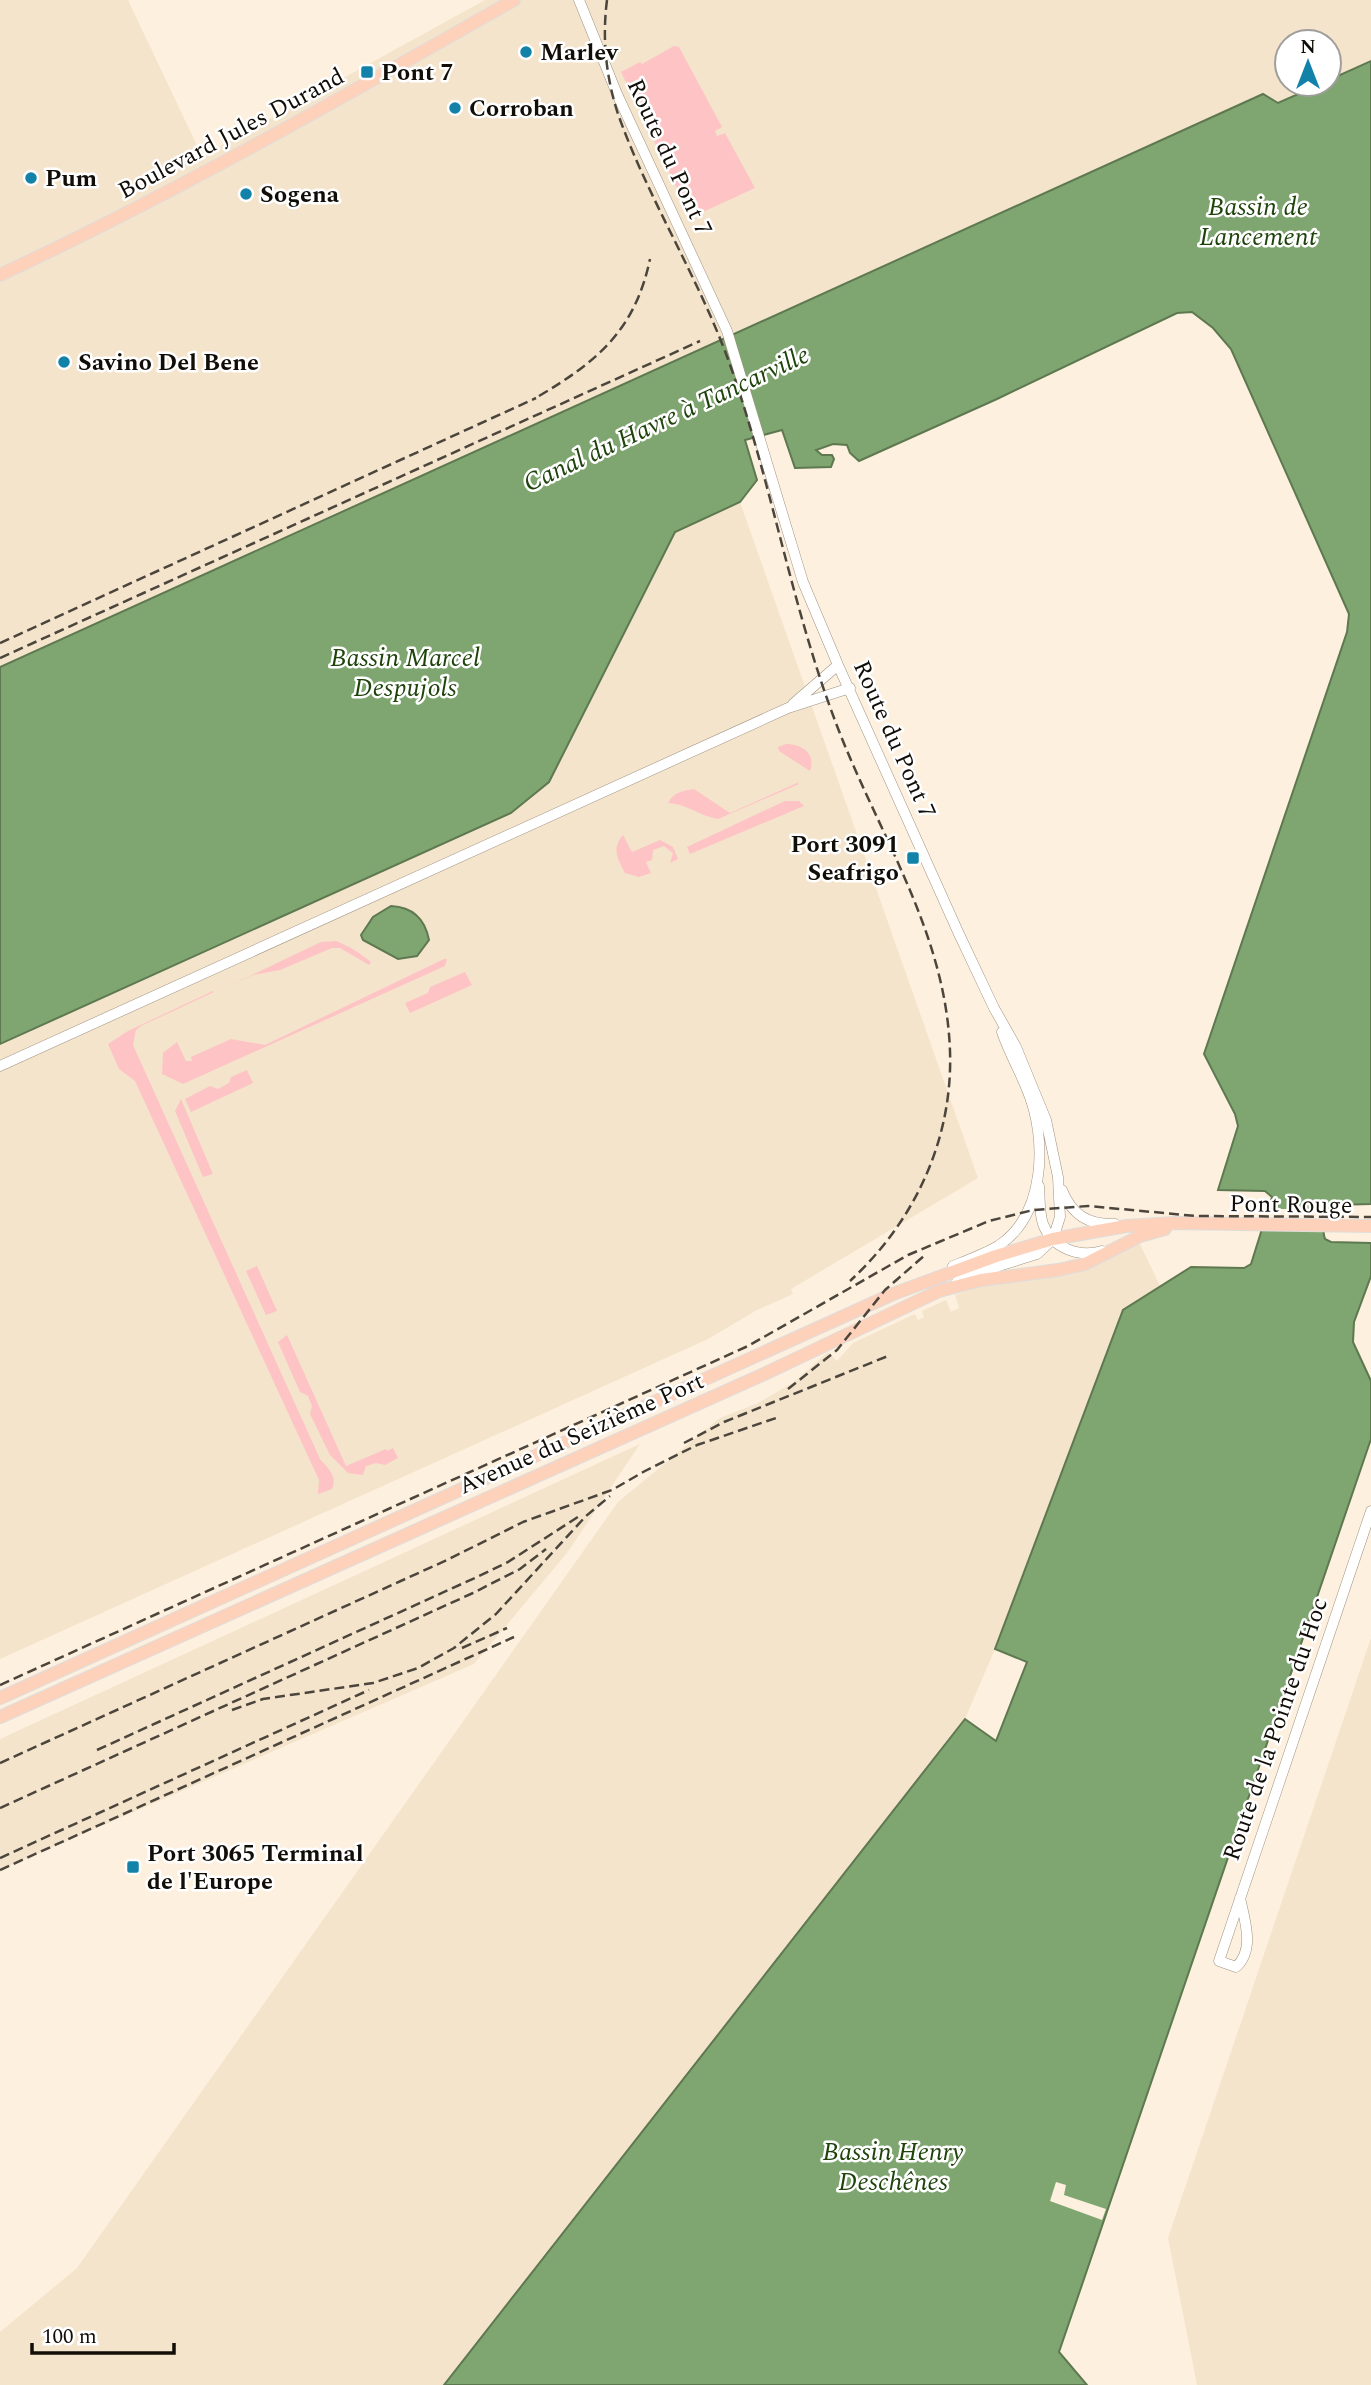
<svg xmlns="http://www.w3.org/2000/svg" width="1371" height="2385" font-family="Spectral,serif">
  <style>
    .built { fill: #f4e4cc }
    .green { fill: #fec3c5 }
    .water { fill: #7fa670; stroke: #5e7850; stroke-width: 2 }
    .pier { fill: #fdf0de }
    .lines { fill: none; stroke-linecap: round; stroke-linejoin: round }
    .minor-casing { stroke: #9f9383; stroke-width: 11 }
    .major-casing { stroke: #dedddc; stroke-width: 14 }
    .minor { stroke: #fff; stroke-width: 10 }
    .major { stroke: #fed1bb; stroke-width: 12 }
    .rail { stroke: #4b453c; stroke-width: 2.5; stroke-dasharray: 10 5; stroke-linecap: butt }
    .poi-dot { fill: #1282a9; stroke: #fff; stroke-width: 2.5 }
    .labels { text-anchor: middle; stroke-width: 5; stroke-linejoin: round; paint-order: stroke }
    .poi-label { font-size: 24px; font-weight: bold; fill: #110d07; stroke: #fff; text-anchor: start }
    .street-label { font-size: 24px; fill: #110d07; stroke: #fff }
    .water-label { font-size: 26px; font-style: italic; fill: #1e430b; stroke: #fff }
  </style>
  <rect width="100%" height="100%" fill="#fdf0de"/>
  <!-- built -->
  <path class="built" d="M0,0h128l74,156 283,-156h886v61l-42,19v-38h-42v42h34l-43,19 -15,-9 -1263,573z
    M740,502l238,676 -187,111 2,5 -36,16 -49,29 -708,320v-615l511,-231 38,-31 126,-250z
    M1139,1242l21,44 -37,24 -128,339 -30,70 -521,666h-444v-53l77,-64 541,-766 102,-84 38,-15 36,-21 34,-30 9,9 16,-18 62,-29 3,6 6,-3 -2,-6 24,-11 5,12 8,-4 -4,-13 22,-8 96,-13z
    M640,1444l-73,109 -93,111 -474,206v-131z
    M1371,1638v747h-174l-29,-147z"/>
  <!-- green -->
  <path class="green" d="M674,46l5,1 43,80 -7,4 2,5 8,-3 30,55 -50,23 -22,-10 -62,-129 19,-10 2,2z
    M786,744c16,0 30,9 24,27l-31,-20 -1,-4z
    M797,783l2,1 -81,35c-18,-3 -31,-15 -50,-16 6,-11 14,-12 26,-14l36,24z
    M785,801h14l5,5 -114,48 -3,-7z
    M623,835l9,17 28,-12 13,7 5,12 -8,4 3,-10 -9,-7 -11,4 -1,10 -6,2 5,11 -12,4 -14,-4c-7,-14 -14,-24 -2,-38z
    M336,941c13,5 24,12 35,21l-2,3 -29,-17h-8l-52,22 -27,5 -24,11 92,-44z
    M444,959h3l-2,7 -262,118 -21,-10 1,-21 14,-11 9,19h6l-1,-4 40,-18 34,6z
    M465,972l7,13 -62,28 -5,-10 23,-10 2,-6z
    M213,991l1,1 -73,34 -5,4 -3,15 187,414c8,9 18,18 12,30l-14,5 1,-14 -184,-399 -16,-12 -11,-25 20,-13z
    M247,1070l6,13 -62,29 -6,-13 25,-13 8,3 11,-6 2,-6z
    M181,1099l32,75 -10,3 -28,-66z
    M257,1266l20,45 -11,4 -20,-44z
    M287,1335l59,131 40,-17 1,2 6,-3 5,10 -13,7 -9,-2 -10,3 -3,9 -15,-2 -18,-18 -20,-41 2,-8 -4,-10 -8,-4 -22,-50z"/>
  <!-- water -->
  <path class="water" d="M1371,61v1143l-37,1c-7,7 -13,25 -9,34l6,3 40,1v33l-17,46 -1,20 18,39v58l-312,913 28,33h-643l521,-666 31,22 31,-79 -32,-13 128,-339 68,-43 53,1 7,-4 21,-67 -7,-6 -47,-1 20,-64 -3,-12 -31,-60 143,-422 2,-18 -118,-265 -18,-21 -21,-16 -15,1 -180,86 -138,62 -9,-8 -3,-8 -14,-1 -17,6 6,5h10l2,4 -3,8 -36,1 -13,-38 -37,10 12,40 -17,22 -65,30 -126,250 -38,31 -511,231v-377l1263,-573 15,9 43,-19h8v-4z
    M391,906c21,1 34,13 38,34l-12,16 -19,3 -35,-19 -2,-5 12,-18z"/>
  <!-- pier -->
  <path class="pier" d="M1266,1209h67l-6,22h-69z
    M1056,2182l10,3 -2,10 42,14 -4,11 -52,-19z"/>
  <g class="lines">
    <defs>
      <path id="minor" d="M579,0l38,94 110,237 76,251 35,83 121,269 35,74 22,39 30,73 12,57 2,40 -7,22 -16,15 -67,21 -13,7
        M793,704l45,-39
        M0,1066l788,-358 62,-20
        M1039,1186c1,13 0,26 4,38 9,24 36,34 59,27
        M1062,1190c10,25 26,35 53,34
        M953,1266c15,-6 31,-12 45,-20 48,-31 49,-107 30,-154 -8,-21 -19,-39 -26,-60
        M1240,1898c5,23 15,52 -4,69l-17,-6 152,-450"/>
      <path id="major" d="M0,275c177,-83 345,-179 514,-275
        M0,1698l893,-404 103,-38 57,-17 73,-13 48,-3 197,3
        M0,1717l762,-342 177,-84 42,-11 77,-10 27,-6 55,-28 25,-7"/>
    </defs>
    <!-- minor casing -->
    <use href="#minor" class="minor-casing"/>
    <!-- major casing -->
    <use href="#major" class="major-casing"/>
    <!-- minor -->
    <use href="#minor" class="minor"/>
    <!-- major -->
    <use href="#major" class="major"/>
    <!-- rail -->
    <path class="rail" d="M607,0c-5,39 -1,77 11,114 30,85 80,162 111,248 43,120 63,249 110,369 41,105 107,203 111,320 3,88 -35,170 -100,230
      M539,396c59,-35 96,-66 111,-137
      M0,643l536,-245
      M0,658l700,-317
      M788,1389l49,-39 48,-60 40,-35
      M684,1443l40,-21 164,-66
      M462,1648l45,-20
      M0,1685l748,-339 160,-91 81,-34 44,-11 55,-4 108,10 175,1
      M232,1710l31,-11 110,-16 45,-15 36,-20 42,-34 90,-98 24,-20
      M97,1750l380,-173 31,-15 73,-47
      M0,1763l447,-203 76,-38 89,-32 33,-19 52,-26 79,-27
      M0,1808l473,-215 47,-24 26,-20
      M0,1858l369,-168
      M0,1870l514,-233"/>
  </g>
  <!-- markers -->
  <g class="poi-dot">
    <circle cx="526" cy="52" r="7"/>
    <rect x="360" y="65" width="14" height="14" rx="3.5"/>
    <circle cx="455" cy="108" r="7"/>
    <circle cx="31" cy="178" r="7"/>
    <circle cx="246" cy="194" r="7"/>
    <circle cx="64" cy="362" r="7"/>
    <rect x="906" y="851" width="14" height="14" rx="3.5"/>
    <rect x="126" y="1860" width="14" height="14" rx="3.5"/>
  </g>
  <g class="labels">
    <!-- poi labels -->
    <g class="poi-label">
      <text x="540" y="60">Marlev</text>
      <text x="381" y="80">Pont 7</text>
      <text x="469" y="116">Corroban</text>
      <text x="45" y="186">Pum</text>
      <text x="260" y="202">Sogena</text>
      <text x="78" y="370">Savino Del Bene</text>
      <text x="899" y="852" text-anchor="end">Port 3091<tspan x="899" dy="28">Seafrigo</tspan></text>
      <text x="147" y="1861">Port 3065 Terminal<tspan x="147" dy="28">de l'Europe</tspan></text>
    </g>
    <!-- street labels -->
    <g class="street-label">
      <text transform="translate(231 133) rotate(-28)" y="8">Boulevard Jules Durand</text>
      <text transform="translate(670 157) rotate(65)" y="8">Route du Pont 7</text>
      <text transform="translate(895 739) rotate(66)" y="8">Route du Pont 7</text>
      <text transform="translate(1291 1204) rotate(1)" y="8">Pont Rouge</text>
      <text transform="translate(581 1433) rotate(-24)" y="8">Avenue du Seizième Port</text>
      <text transform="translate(1275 1729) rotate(-71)" y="8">Route de la Pointe du Hoc</text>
    </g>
    <!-- water labels -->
    <g class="water-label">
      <text x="1258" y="215">Bassin de<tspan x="1258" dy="30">Lancement</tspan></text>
      <text transform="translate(666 418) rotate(-25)" y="9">Canal du Havre à Tancarville</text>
      <text x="405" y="666">Bassin Marcel<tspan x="405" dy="30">Despujols</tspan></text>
      <text x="893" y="2160">Bassin Henry<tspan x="893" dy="30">Deschênes</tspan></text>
    </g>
  </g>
  <!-- north arrow -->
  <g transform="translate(1308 63)"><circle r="33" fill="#ffffff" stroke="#a09e9c" stroke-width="2"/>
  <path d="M0-5L12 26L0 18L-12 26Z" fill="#1282a9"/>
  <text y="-10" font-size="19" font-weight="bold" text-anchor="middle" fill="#110d07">N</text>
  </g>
  <!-- scale -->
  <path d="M32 2343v10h142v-10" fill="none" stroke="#110d07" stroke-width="3.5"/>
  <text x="42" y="2343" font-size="21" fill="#110d07" stroke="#ffffff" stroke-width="5" paint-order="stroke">100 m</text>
</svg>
